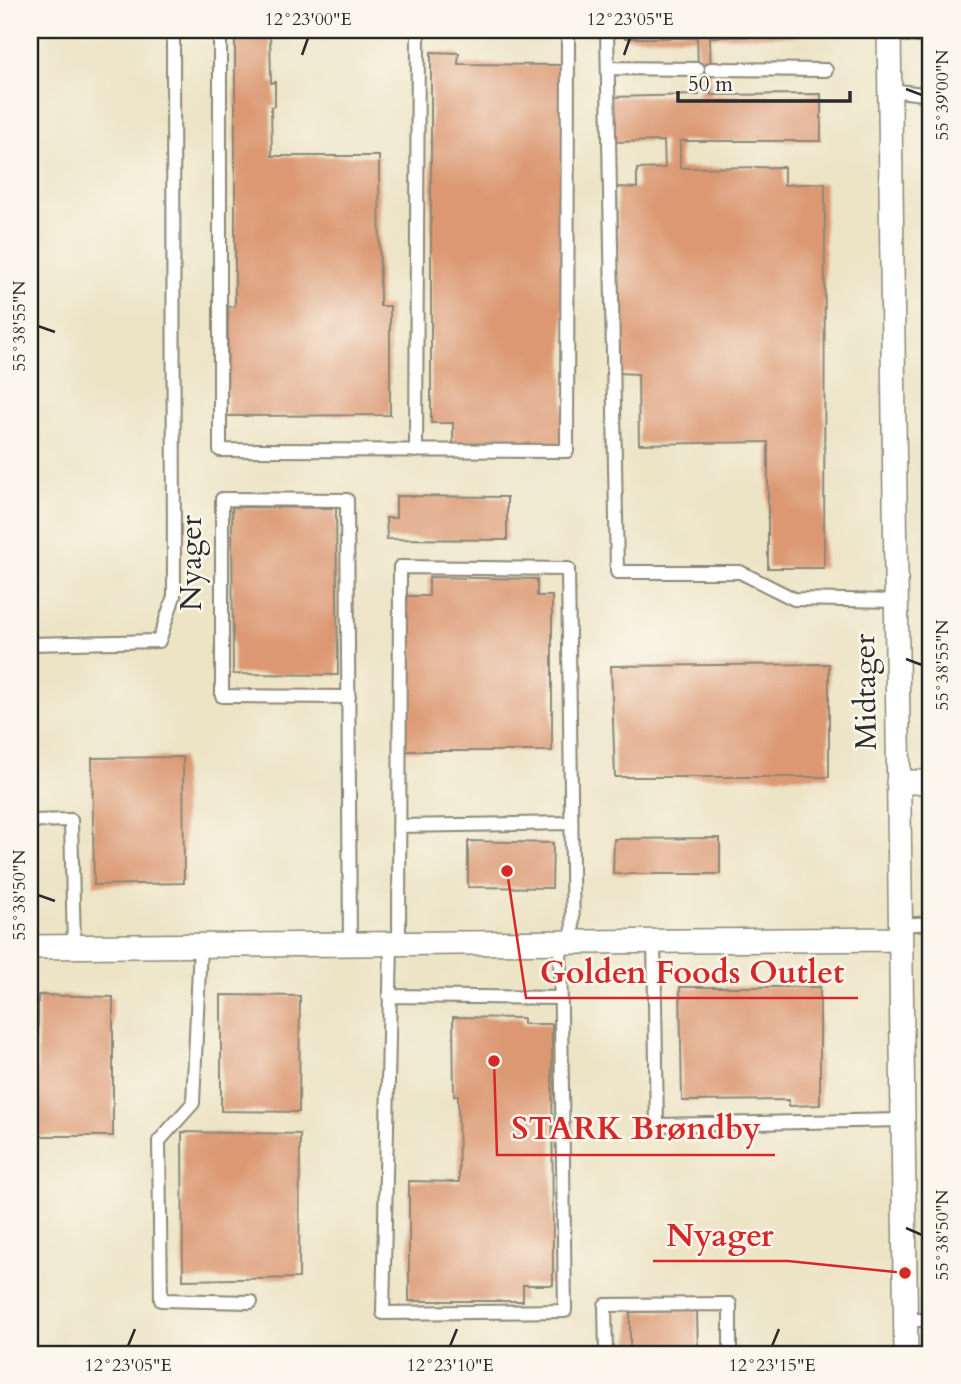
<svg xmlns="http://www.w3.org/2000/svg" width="961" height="1384" font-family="Cardo,serif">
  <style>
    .building { fill: #db9872 }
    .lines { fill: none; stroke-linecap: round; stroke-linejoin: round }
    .service-casing { stroke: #8c8878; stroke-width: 16 }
    .minor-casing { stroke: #8c8878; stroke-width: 26 }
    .service { stroke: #fff; stroke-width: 12 }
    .minor { stroke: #fff; stroke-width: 23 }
    .ticks { fill: none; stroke: #2b2b2b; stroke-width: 2.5 }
    .labels { text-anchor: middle; stroke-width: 5; stroke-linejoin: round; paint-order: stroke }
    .street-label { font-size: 30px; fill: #2b2b2b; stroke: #fbf7ec }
    .leader { fill: none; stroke: #d62828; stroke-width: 2.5 }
    .callout-dot { fill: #d62828; stroke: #fbf7ec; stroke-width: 2.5 }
    .callout-label { font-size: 32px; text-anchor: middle; font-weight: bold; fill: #d62828; stroke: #fbf7ec; stroke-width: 5; stroke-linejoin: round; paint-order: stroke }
    .neatline { fill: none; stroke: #2b2b2b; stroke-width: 2.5 }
    .ticks-label { font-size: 18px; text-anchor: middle; fill: #2b2b2b }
  </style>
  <rect width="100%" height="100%" fill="#fbf7ec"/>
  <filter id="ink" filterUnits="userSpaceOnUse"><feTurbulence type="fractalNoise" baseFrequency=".0143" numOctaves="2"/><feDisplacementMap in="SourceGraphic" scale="14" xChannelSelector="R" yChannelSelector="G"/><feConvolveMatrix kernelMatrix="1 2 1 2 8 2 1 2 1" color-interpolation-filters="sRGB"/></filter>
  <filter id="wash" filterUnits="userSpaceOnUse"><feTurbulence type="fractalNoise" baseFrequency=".00686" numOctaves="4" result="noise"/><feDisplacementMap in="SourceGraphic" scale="28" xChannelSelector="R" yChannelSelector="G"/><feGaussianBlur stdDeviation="1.57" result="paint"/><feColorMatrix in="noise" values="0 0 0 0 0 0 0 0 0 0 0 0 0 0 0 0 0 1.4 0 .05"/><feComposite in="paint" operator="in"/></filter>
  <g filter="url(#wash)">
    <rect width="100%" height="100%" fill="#ede4c6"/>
    <g id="blocks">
      <!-- building -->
      <path class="building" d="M235,30h35l1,53 4,-1v24l-4,1 1,49h107l1,150h10v109l-163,1 1,-109 7,-1z
        M624,30h174v6l-88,1 1,58 110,-1v47h-141v27l104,-1v18l41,-2 -1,385h-56v-126l-129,2 -1,-70 -19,-1 -2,-186 20,1v-19l28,-1 -1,-27 -53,1 -2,-45 90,-2 -2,-57h-72z
        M431,52l28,1 -1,11 104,1 2,380h-111v-22h-22z
        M396,496l111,1v43l-120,-1 -1,-21h10z
        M232,507l104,1 2,167 -105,-1z
        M429,577l108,2v17h15v155h-148l-1,-155h26z
        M829,664v113h-214l-4,-111z
        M183,757l1,126 -90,2 -2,-127z
        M720,838v36h-107l1,-35z
        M468,841l85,2 -1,45 -84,-1z
        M680,987h140v118l-31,1v-6l-107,1z
        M38,995l75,2v139h-76z
        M221,995l79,1 -1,116 -78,-1z
        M453,1017l70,1v6h29l1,261h-30v16h-114v-120l50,1 -1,-87 -4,1z
        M182,1132l118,2 -1,144 -116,2z
        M697,1311l1,43h-68v-42z"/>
    </g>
  </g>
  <g filter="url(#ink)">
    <use href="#blocks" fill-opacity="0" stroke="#8c8878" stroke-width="2"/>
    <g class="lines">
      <defs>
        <path id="service" d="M220,30v420l347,1 1,-421
          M607,30l10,542h123l54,27 102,2
          M889,33l42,4
          M608,68l90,1
          M711,69l115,1
          M890,90l41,5
          M416,451l2,-421
          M30,644l129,-3 15,-45 -1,-566
          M349,697l-127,-1v-197l125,1 3,444
          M30,821l41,-1 3,127
          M399,826l172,-3
          M900,925l31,-2
          M654,941l3,184 245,-5
          M391,944l-8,369 182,-2 -5,-369
          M399,944l1,-377 168,2 5,373
          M200,945l-7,158 -34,38 2,159 90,2
          M389,996l172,2
          M905,1320h26
          M606,1354l-1,-49 125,-1v50"/>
        <path id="minor" d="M889,30l17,1324
          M898,782h33
          M30,947l870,-8"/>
      </defs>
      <!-- service casing -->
      <use href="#service" class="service-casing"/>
      <!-- minor casing -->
      <use href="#minor" class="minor-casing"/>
      <!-- service -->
      <use href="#service" class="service"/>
      <!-- minor -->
      <use href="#minor" class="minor"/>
    </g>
  </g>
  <!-- ticks -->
  <path class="ticks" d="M302,55l6,-17M624,55l6,-17M906,89l16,6M38,326l17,6M906,659l16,6M38,895l17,6M906,1228l16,7M128,1346l7,-17M450,1346l7,-17M772,1346l7,-17"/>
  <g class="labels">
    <!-- street labels -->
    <g class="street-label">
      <text transform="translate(191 563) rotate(-90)" y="10">Nyager</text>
      <text transform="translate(865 692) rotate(-91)" y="10">Midtager</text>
    </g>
  </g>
  <!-- callouts -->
  <path class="leader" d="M507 871L526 998H858M494 1061L497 1155H775M905 1273L788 1261H653"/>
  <g class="callout-dot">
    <circle cx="507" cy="871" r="7"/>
    <circle cx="494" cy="1061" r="7"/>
    <circle cx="905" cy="1273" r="7"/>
  </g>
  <g class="callout-label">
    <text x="692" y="983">Golden Foods Outlet</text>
    <text x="636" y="1139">STARK Brøndby</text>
    <text x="720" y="1246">Nyager</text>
  </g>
  <!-- margin -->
  <rect width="961" height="1384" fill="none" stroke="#fbf7ec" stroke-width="77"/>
  <!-- scale -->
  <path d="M678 91v10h172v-10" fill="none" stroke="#2b2b2b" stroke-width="3.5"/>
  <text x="688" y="91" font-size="21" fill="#2b2b2b" stroke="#fbf7ec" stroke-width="5" paint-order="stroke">50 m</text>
  <rect x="38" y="38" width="884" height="1308" class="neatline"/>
  <g class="ticks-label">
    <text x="308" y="25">12°23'00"E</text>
    <text x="630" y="25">12°23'05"E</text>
    <text transform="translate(942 95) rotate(-90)" y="6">55°39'00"N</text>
    <text transform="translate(19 326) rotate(-90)" y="6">55°38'55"N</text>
    <text transform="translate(942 665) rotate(-90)" y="6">55°38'55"N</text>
    <text transform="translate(19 895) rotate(-90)" y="6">55°38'50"N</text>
    <text transform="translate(942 1235) rotate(-90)" y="6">55°38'50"N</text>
    <text x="128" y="1371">12°23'05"E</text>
    <text x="450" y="1371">12°23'10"E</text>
    <text x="772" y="1371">12°23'15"E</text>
  </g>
</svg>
